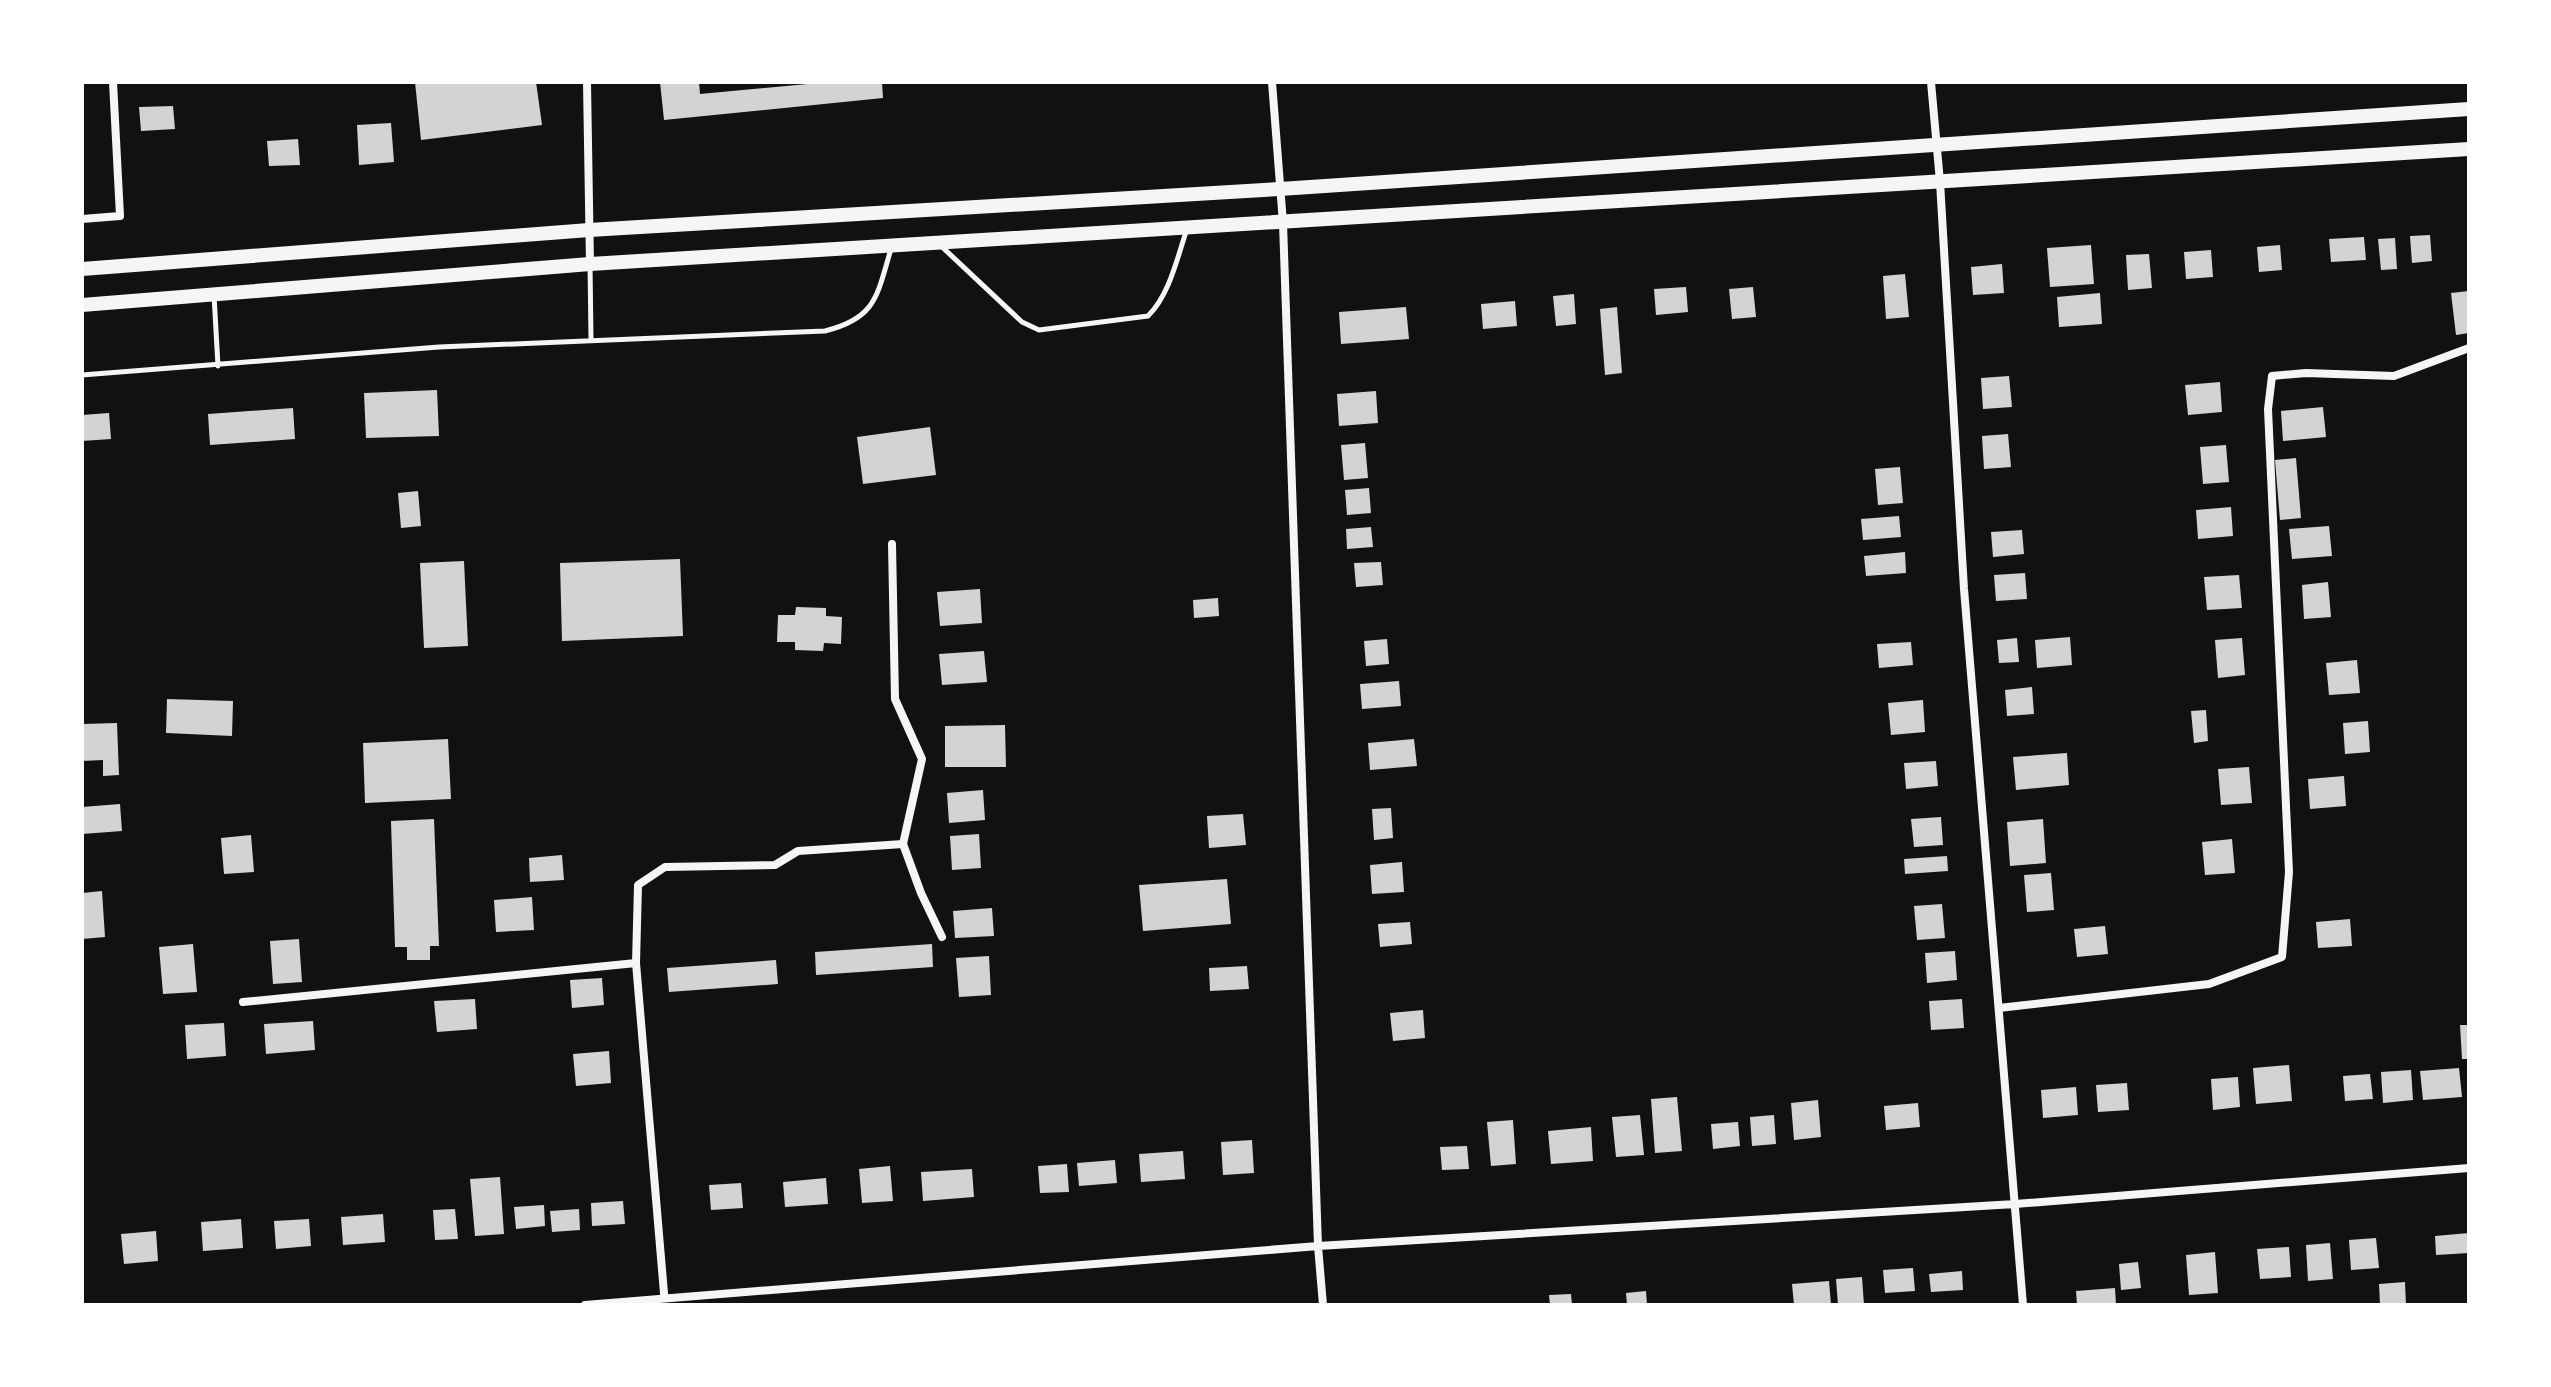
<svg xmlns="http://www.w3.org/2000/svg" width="2551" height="1387" font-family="Lato,sans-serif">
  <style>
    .building { fill: #d3d3d3 }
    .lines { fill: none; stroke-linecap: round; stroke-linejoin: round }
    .service { stroke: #f5f5f5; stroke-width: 5 }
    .minor { stroke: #f5f5f5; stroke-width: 8 }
    .primary { stroke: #f5f5f5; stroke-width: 14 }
  </style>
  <rect width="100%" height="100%" fill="#111"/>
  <!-- building -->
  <path class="building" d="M415,82h121l6,43 -121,15z
    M660,82h39l1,12 129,-12h53l1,16 -219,22z
    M173,106l2,23 -34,2 -2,-24z
    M391,123l3,39 -35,3 -2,-40z
    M298,139l2,26 -31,1 -2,-25z
    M2430,235l2,26 -20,2 -2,-27z
    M2364,237l2,23 -35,2 -2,-23z
    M2395,238l2,31 -16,1 -3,-31z
    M2091,245l3,39 -44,3 -3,-39z
    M2280,245l2,25 -23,2 -2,-25z
    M2211,250l2,27 -27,2 -2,-27z
    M2149,254l3,34 -24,2 -2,-35z
    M2002,264l2,29 -31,2 -2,-28z
    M1905,274l4,43 -23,2 -3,-43z
    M1686,287l2,25 -32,3 -2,-26z
    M1753,287l3,30 -24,2 -3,-30z
    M2469,291v42l-13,2 -5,-42z
    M2100,293l2,31 -43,3 -2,-30z
    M1574,294l2,30 -20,2 -3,-30z
    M1515,301l2,25 -34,3 -2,-25z
    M1406,307l3,32 -68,5 -2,-32z
    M1617,307l5,66 -17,2 -5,-66z
    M2009,376l3,31 -29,2 -2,-31z
    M2220,382l2,30 -34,3 -3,-30z
    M437,390l2,46 -73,2 -2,-45z
    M1376,391l2,32 -39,3 -2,-32z
    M2323,407l3,30 -43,4 -2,-30z
    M293,408l2,31 -85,6 -2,-31z
    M109,413l2,26 -29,2v-26z
    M930,427l6,48 -73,9 -6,-47z
    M2008,434l3,33 -27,2 -2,-33z
    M1365,443l3,35 -24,2 -3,-35z
    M2226,445l3,37 -26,2 -3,-37z
    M2296,458l5,60 -21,2 -5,-60z
    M1900,467l3,36 -25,2 -3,-36z
    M1369,488l2,25 -24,2 -2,-25z
    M418,491l3,35 -20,2 -3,-35z
    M2231,507l2,29 -35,3 -2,-29z
    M1899,516l2,21 -38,3 -2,-21z
    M2329,526l3,30 -40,3 -3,-30z
    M1371,527l2,20 -26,2 -1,-20z
    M2022,530l2,24 -31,3 -2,-25z
    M1905,552l1,21 -40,3 -2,-20z
    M680,559l3,77 -121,5 -2,-78z
    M464,561l4,85 -44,2 -4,-85z
    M1381,562l2,23 -27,2 -2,-24z
    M2025,573l2,26 -31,2 -2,-26z
    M2239,575l3,33 -35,2 -3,-33z
    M2328,582l3,35 -27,2 -2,-34z
    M980,589l2,34 -42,3 -3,-34z
    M1218,598l1,18 -25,2 -1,-18z
    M796,607l30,1v8l16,1 -1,27 -17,-1 -1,8 -28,-1v-8h-18l1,-27h17z
    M2070,637l2,28 -35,3 -2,-28z
    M2017,638l2,24 -20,1 -2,-23z
    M2242,638l3,37 -27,3 -3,-38z
    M1387,639l2,25 -23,2 -2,-25z
    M1911,642l2,23 -34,3 -2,-24z
    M984,651l3,31 -45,3 -3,-31z
    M2357,660l3,33 -31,2 -3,-32z
    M1399,681l2,25 -39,3 -2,-25z
    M2032,687l2,27 -27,2 -2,-26z
    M167,699l66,2 -1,35 -66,-3z
    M1923,700l2,32 -34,3 -3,-32z
    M2206,710l2,31 -14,2 -3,-32z
    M2368,721l2,31 -25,2 -2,-31z
    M117,723l2,52 -16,1v-16l-21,1v-37z
    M1005,725l1,42h-61v-41z
    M448,739l3,60 -86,4 -2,-60z
    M1414,739l3,27 -47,4 -2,-27z
    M2067,753l2,32 -53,5 -3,-33z
    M1936,761l2,25 -32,3 -2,-26z
    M2249,767l3,36 -31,2 -3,-36z
    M2344,776l2,30 -36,3 -2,-30z
    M983,790l2,30 -36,3 -2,-30z
    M120,804l2,27 -40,3v-27z
    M1391,808l2,30 -19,2 -2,-31z
    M1243,814l3,31 -37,3 -2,-32z
    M1941,817l2,28 -29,2 -3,-28z
    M434,819l5,127h-9v14h-23v-13h-12l-4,-126z
    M2043,819l3,44 -36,3 -3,-44z
    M979,834l2,34 -29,2 -2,-34z
    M251,835l3,37 -30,2 -3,-36z
    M2232,839l3,34 -30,2 -3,-33z
    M562,855l2,25 -34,2 -1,-24z
    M1947,856l1,15 -43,3 -1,-15z
    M1402,862l2,30 -32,2 -2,-29z
    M2051,873l3,37 -27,2 -3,-37z
    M1227,879l4,45 -88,7 -4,-46z
    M102,891l3,46 -23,2v-46z
    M532,897l2,33 -38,2 -2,-32z
    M1942,904l3,34 -28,2 -3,-34z
    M992,908l2,28 -39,2 -2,-27z
    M2350,919l2,27 -34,2 -2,-26z
    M1410,922l2,22 -32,3 -2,-23z
    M2105,926l3,28 -31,3 -3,-28z
    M299,939l3,43 -29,2 -3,-43z
    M193,944l4,48 -34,2 -4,-47z
    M932,944l1,23 -117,8 -1,-23z
    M1955,951l2,29 -30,3 -2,-30z
    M989,956l2,39 -32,2 -3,-39z
    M776,960l2,24 -109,8 -2,-24z
    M1247,966l2,23 -39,2 -1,-23z
    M602,978l2,27 -32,3 -2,-28z
    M475,999l2,30 -40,3 -3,-31z
    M1962,999l2,29 -33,2 -2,-29z
    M1423,1010l2,28 -32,3 -3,-28z
    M313,1021l2,29 -49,4 -2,-30z
    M224,1023l2,33 -39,3 -2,-34z
    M2460,1025h9v34h-7z
    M609,1051l2,32 -35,3 -3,-32z
    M2289,1065l3,36 -36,3 -3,-36z
    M2459,1068l3,29 -39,3 -3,-29z
    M2411,1070l2,30 -30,3 -2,-31z
    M2370,1074l3,25 -28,2 -2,-25z
    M2238,1077l2,30 -27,3 -2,-31z
    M2127,1083l2,27 -31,2 -2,-27z
    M2076,1087l2,28 -35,3 -2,-28z
    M1677,1097l5,54 -27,2 -4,-54z
    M1818,1100l3,37 -27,3 -3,-37z
    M1918,1103l2,24 -34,3 -2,-24z
    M1640,1115l4,40 -28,2 -4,-40z
    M1774,1115l2,29 -24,2 -2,-29z
    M1513,1120l3,44 -25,2 -4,-44z
    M1738,1122l2,24 -27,3 -2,-25z
    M1591,1127l2,34 -42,3 -3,-33z
    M1252,1140l2,33 -31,2 -2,-33z
    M1467,1146l2,23 -27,1 -2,-23z
    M1183,1151l2,28 -44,3 -2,-28z
    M1115,1160l2,23 -38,3 -2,-23z
    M1067,1164l2,28 -29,1 -2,-27z
    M890,1166l3,35 -31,2 -3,-34z
    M972,1169l2,28 -51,4 -2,-29z
    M500,1177l4,57 -29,2 -5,-57z
    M826,1178l2,26 -43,3 -2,-25z
    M741,1183l2,25 -32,2 -2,-25z
    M623,1201l2,23 -33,2 -1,-23z
    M544,1205l1,21 -29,3 -2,-22z
    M455,1209l3,30 -23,1 -2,-30z
    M579,1209l1,21 -28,2 -2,-21z
    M383,1214l2,28 -42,3 -2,-28z
    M241,1219l2,29 -40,3 -2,-29z
    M309,1219l2,27 -35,3 -2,-28z
    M156,1231l2,30 -34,3 -3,-30z
    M2469,1233v20l-33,2 -1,-19z
    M2376,1238l3,30 -28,2 -2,-30z
    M2330,1243l3,36 -25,2 -2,-36z
    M2289,1247l2,30 -31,2 -3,-30z
    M2215,1252l3,41 -29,2 -3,-40z
    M2138,1262l3,26 -20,2 -2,-26z
    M1913,1268l2,23 -30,2 -2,-23z
    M1962,1271l1,19 -32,2 -2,-18z
    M1862,1277l2,28h-26l-2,-26z
    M1829,1281l2,24h-37l-2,-21z
    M2405,1282l1,23h-26l-1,-21z
    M2115,1288l1,17h-39l-1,-14z
    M1646,1291l1,14h-20l-1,-12z
    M1571,1294l1,11h-22l-1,-10z"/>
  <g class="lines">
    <!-- service -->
    <path class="service" d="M940,245l82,77 17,8 109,-14c22,-22 29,-58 39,-87
      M590,264l1,75
      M214,295l4,71
      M82,375l357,-28 386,-16c52,-13 52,-36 66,-82"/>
    <!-- minor -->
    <path class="minor" d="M587,82l3,182
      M1272,82l11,141 35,1023 5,59
      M1931,82l9,100 24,407 59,716
      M82,219l38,-3 -7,-134
      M892,544l3,155 27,60 -19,85
      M243,1002l393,-39
      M1999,1008l210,-24 73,-27 7,-85 -21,-463 4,-33 34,-3 88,3 75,-28
      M585,1305l733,-59 697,-42 454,-36
      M665,1305l-29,-342 2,-78 27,-18 110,-2 23,-14 105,-7 18,49 21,44"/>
    <!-- primary -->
    <path class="primary" d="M82,269l507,-39 691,-41 1189,-80
      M82,305l508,-41 1879,-115"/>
  </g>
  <!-- border -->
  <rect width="2551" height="1387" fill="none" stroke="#ffffff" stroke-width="168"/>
</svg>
